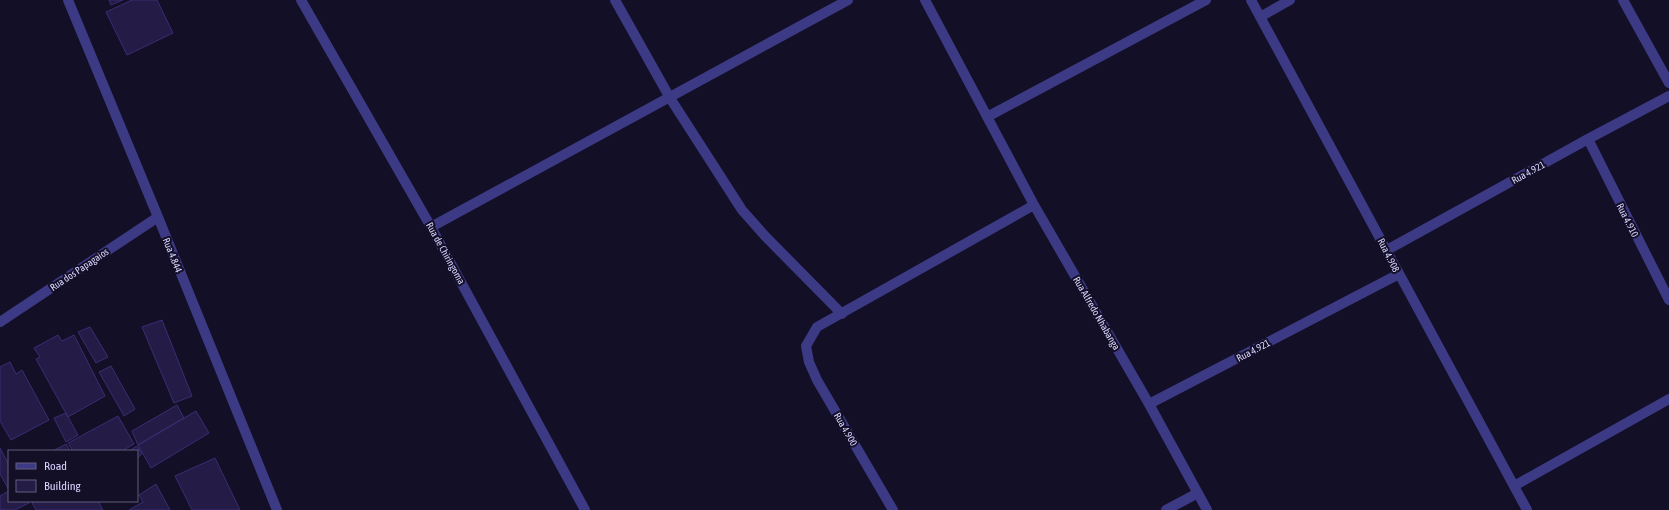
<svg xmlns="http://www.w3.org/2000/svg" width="1669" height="510" font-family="'Asap Condensed',sans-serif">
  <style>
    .building { fill: #241b47; stroke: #3b2d73 }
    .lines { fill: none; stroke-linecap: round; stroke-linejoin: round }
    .minor { stroke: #3d3a85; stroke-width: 10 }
    .labels { text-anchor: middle; stroke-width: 4; stroke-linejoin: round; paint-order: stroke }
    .street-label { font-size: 10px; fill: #d9d4ff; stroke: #130f26 }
  </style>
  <rect width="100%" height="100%" fill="#130f26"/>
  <!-- building -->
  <path class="building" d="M109,0h14l-12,5z
    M132,0h25l16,33 -46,22 -21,-43z
    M162,320l30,76 -18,7 -32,-76z
    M90,327l18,30 -12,6 -18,-31z
    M58,335l4,6 12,-6 31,61 -37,21 -32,-58 4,-2 -6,-9z
    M10,362l6,12 6,-4 27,50 -38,20 -11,-19v-54z
    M111,366l24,43 -11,7 -25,-44z
    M177,405l7,13 -46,27 -6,-14z
    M196,411l13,22 -58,35 -13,-23z
    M66,413l12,22 -12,7 -12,-24z
    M118,416l16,28 -12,7h-49l-5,-8z
    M66,444l4,7h-17z
    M137,446l5,8 -5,4v-7h-8z
    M0,448l9,17v25l-9,-16z
    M215,458l25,52h-48l-17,-34z
    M156,484l14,26h-41l14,-8 -4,-7z
    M9,491v10h19l1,2 -14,7h-15v-14z
    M35,501h63l5,9h-67l-4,-7z"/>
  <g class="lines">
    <!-- minor -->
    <path class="minor" d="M68,0l90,217 119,293
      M301,0l130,227 154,283
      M615,0l55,98 72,112 23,26 77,78
      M925,0l109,205 115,199 58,106
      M1251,0l276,510
      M1623,0l46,83
      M1260,17l30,-17
      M987,117l219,-117
      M1588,139l81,161
      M431,227l417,-227
      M1387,250l201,-111 81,-43
      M0,322l158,-105
      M1149,404l250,-130
      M1514,486l155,-87
      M893,510l-76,-130 -8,-18 -3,-16 11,-19 217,-122
      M1166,510l32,-17"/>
  </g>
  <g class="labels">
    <!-- street labels -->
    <g class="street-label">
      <text transform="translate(1528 172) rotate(-29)" y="4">Rua 4.921</text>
      <text transform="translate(1628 220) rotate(63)" y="4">Rua 4.910</text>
      <text transform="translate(446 253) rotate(61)" y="4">Rua de Chiringoma</text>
      <text transform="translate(173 255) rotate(68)" y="4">Rua 4.844</text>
      <text transform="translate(1389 255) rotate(63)" y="4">Rua 4.908</text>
      <text transform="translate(79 269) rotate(-34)" y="4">Rua dos Papagaios</text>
      <text transform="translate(1097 313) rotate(60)" y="4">Rua Alfredo Nhabanga</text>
      <text transform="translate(1253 350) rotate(-28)" y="4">Rua 4.921</text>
      <text transform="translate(846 429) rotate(60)" y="4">Rua 4.900</text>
    </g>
  </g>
  <!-- legend -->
  <rect x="8" y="450" width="130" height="52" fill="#130f26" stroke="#625e7d"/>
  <rect x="16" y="463" width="20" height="6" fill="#3d3a85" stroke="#625e7d"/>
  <text x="44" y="470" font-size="12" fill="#d9d4ff">Road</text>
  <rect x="16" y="480" width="20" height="12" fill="#241b47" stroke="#625e7d"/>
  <text x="44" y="490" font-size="12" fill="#d9d4ff">Building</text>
</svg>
